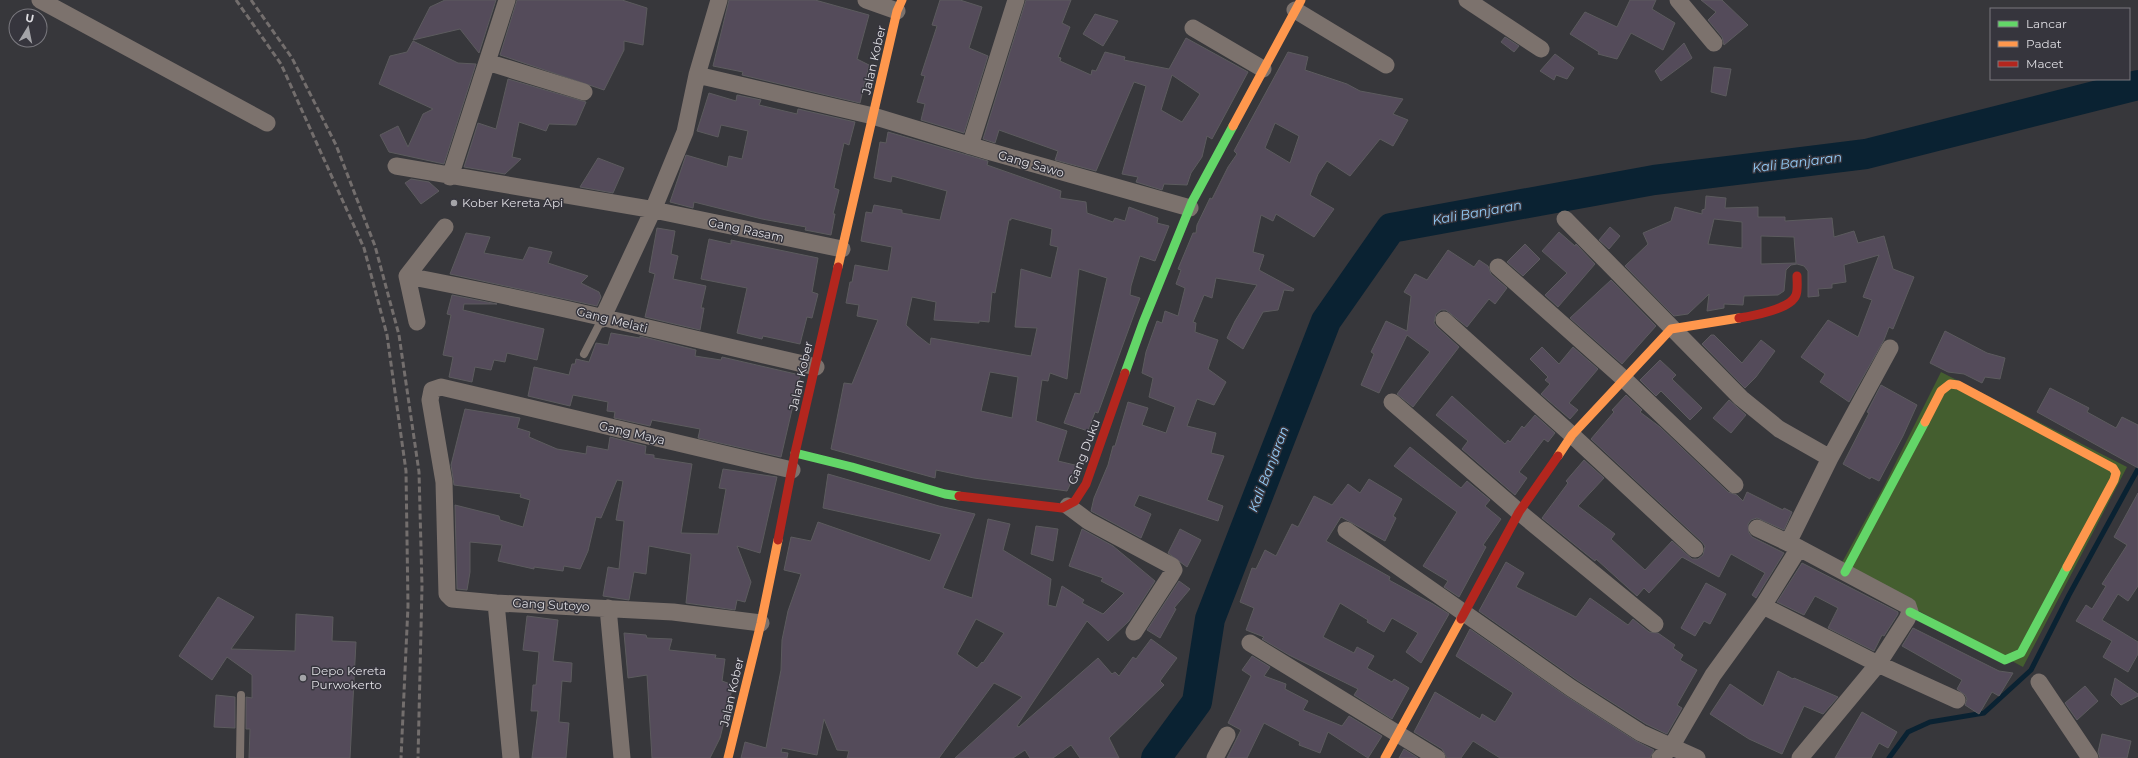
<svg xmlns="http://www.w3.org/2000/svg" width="2138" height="758" font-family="Montserrat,sans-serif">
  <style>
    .green { fill: #445e2f }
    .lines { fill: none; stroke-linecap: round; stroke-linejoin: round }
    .stream { stroke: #0a2232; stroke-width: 5 }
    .river { stroke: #0a2232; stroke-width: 30 }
    .building { fill: #544b5a; stroke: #5c5b5e; fill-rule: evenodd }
    .lane { stroke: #7c726d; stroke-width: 8 }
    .street { stroke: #7c726d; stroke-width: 17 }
    .fast { stroke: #63d668; stroke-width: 9 }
    .slow { stroke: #ff974d; stroke-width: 9 }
    .jam { stroke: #b3261e; stroke-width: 9 }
    .rail { stroke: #736e6d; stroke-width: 3; stroke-dasharray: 6 3; stroke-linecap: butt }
    .poi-dot { fill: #a4a4a8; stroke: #36353d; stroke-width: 1.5 }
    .labels { text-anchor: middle; stroke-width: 3; stroke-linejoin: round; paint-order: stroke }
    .street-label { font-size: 12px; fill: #dfdee3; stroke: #36353d }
    .poi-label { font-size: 12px; fill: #dfdee3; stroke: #36353d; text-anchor: start }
    .water-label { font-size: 13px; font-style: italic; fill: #93cdfa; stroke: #36353d }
  </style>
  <rect width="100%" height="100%" fill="#37373b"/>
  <!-- green -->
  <path class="green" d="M1941,372l186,95 -104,200 -184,-99 45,-82z"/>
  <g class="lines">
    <!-- stream -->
    <path class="stream" d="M1889,758l19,-26 22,-10 54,-9 47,-43 38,-75 69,-126"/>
    <!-- river -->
    <path class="river" d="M1156,758l41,-56 13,-83 116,-298 65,-93 263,-48 212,-26 272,-69"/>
  </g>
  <!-- building -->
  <path class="building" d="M445,0h51l-17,53 -19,-24 -47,11 17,-33z
    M517,0h105l25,8 -4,37 -19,-4v9l-20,40 -104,-35z
    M729,0h86l54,15 -12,44 12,6 -9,38 -118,-28 1,-3 -30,-6z
    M940,0h20l22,7 -13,41 19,8 -24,77 -43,-13 4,-16 -8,-2 8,-26 -4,-1 16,-49 -5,-1z
    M1026,0h45l-9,23 8,4 -12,30 3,1 -1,3 31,14 1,-5 4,1 9,-19 20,5 -1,3 45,9 17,-31 62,34 -36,67 -5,-3 -5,21 -11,16 -4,12 -23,-1 -2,6 -26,-8 2,-5 -16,-3 24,-88 -12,-4 -38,89 -41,-11 3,-9 -59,-21 -4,13 -12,-4zM1172,75l28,19 -18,28 -21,-12z
    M1630,0h26l-4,9 23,14 -12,27 -32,-17 -14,26 -19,-5 1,-2 -29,-18 15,-22 32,15z
    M1701,0h21l26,25 -24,20 -2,-8 -14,-17 8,-8z
    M1095,14l23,7 -15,25 -20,-12z
    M1505,37l14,9 -5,6 -13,-10z
    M413,41l45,22 18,1 -32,100 -55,-12 -9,-17 18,-9 10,21 15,-33 10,-5 -54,-25 11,-28 17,-4z
    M1684,43l8,15 -31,23 -6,-10z
    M1288,52l20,5 -3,13 42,14 13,7 43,8 -10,15 15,6 -15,26 -13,-7 -30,37 -23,-15 -9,13 -8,21 24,14 -20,28 -38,-23 -3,7 -12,-6 -8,37 11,3 -5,15 35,19 -1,2 -9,-1 -6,20 -15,2 -20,37 -16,-11 8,-17 22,-36 -41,-7 -4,20 -8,-3 -11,27 3,1 -1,9 23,8 -10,29 18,13 -12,23 -17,-6 -10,27 29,7 -5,20 13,3 -17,44 16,6 -5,15 -79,-26 -5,11 17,8 -10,24 -50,-27 3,-13 14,-33 5,-19h2l13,-44 20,6 -6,17 24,8 9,-26 -26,-10 4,-19 -11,-5 4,-21 11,-31 5,2 3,-12 13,5 7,-28 -9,-4 5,-14 -3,-1 15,-36h3l1,-8 13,-27 2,1 16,-32 9,-13 -3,-3zM1275,123l24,13 -9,27 -25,-15z
    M1555,54l19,14 -7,11 -11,-4 -2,5 -14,-9z
    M1714,67l17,2 -5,27 -15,-4z
    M508,79l78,23 -10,23 -27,-1 -3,7 -27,-9 -7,35 9,2 -16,15 -41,-7 14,-44 18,6z
    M709,93l27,8 1,-6 24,5 -2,5 38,9 1,-5 57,13 -6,23 -5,-2 -10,45 5,2 -6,24h2l-4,21 -26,-5 1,-3 -44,-8 -68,-17 -1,6 -23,-6 16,-47 41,12 2,-11 13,3 6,-28 -27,-6 -3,12 -21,-6z
    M888,132l100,29 -1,4 74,26 -1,7 26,4 1,11 26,9 2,-4 10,3 4,-14 29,11 -1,5 12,3 -14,35 -15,-5 -9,30 -1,9 10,3 -42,115 -3,-1 -7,19 -24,-8 11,-30 5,1 27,-116 -28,-9 -12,110 -17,-6 -2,8 -6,-1 -6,41 31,10 -9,30 21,5 -12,25 -93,-13 -38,-8 -1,8 -104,-29 13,-66 8,1 26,-64 -21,-4 2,-11 -13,-2 4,-21h2l3,-17 33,6 4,-24 -31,-6 5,-29 6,1 2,-8 28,5v3l38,7 7,-29 -55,-15 -1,6 -17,-4 6,-36 6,1zM1011,218l41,11 -2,16 8,2 -7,31 -30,-9 -6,58 22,1 -6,28 -100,-18 -1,7 -13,-10 -11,-10 6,-28 24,5 -2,18 45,3v-2l10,1 3,-30 3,1 14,-73h2zM990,372l28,5 -6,41 -31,-7z
    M598,158l26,10 -11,25 -33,-6z
    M411,179l18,3 10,9 -18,13 -16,-21z
    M1706,196l20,2 -1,10 33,-1v10h27v4l47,-3 2,19 20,-6 4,12 26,-7 9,33 21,8 -21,52 -4,-2 -5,13 -35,62 -29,-20 5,-8 -24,-17 27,-37 30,17 14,-37 -9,-3 16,-42 -35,10 2,17 -14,2v4l-14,1 1,7 -11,1v-26l-4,-5 -7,-2 -6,1 -5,5 -2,21 -6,4 -34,1 -1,9 -19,-1v4l-17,3 2,-17 -21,20 -14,2 -49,-50 23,-22 -5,-11 28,-12 4,-14 27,7v-4l3,-1zM1714,219l28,3v26l-34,-4zM1761,236l33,1 2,26 -35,1z
    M1610,227l10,9 -11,13 -10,-9z
    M657,228l18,3 -4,23 7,2 -5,23 33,7 -5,22h3l-4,22 -55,-13 10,-43 -6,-2z
    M1559,232l16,14 1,-2 19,20 -37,43 -13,-12 22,-22 -25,-22z
    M466,233l24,4 -6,16 39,7 6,-13 23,5 -4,11 40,13 -7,7 18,9 2,5 -4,9 -147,-32z
    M709,239l22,5v-4l87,18 -6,34 6,2 -6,24 -5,-1 -7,27 -37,-8 -1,3 -25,-6 10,-45 -46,-9z
    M1525,244l15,15 -17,17 -16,-14z
    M1448,250l26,17 5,-7 9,6 3,8 16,14 -12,16 -6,-5 -22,28 -21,-17h-5l-5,4 -2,9 3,4 22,20 -46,60 -16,-13 33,-42 -23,-17 -28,58 -18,-8 13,-31 -3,-2 15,-31 21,10 4,-35 -7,-4 11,-18 12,6z
    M1611,280l45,46 -34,38 -52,-46z
    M452,295l45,9h-33l-1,6 81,19 -7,31 -30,-7 -2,9 -11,-2 -3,10 -16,-3 -3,15 -23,-5 4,-20 -10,-2 8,-40 -4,-1z
    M1945,331l42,22 18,5 -5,21 -15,-2 -3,6 -18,-9 -16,-2 -18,-9z
    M611,333l29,5v-2l56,14 -1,6 26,4 1,-3 78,18 -19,82 -83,-19 2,-9 -48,-9 -2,6 -36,-8 1,-6 -8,-1 1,-9 -35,-7 -3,11 -42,-10 6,-29 35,8 3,-11h3l1,-5 13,3 7,-19 12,2z
    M1711,335h3l28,28 19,-23 14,11 -19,26 -11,11 -43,-44z
    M1542,347l17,17 14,-17 25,22 -29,34 9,7 -8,9 -29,-25 9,-10 -5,-4 3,-3 -18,-18z
    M1660,360l16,15 -4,4 30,29 -12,12 -29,-29 -5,5 -16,-16z
    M1881,385l36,20 -14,31 -24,45 -8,-4 -1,2 -27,-15 26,-51 -2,-1z
    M2050,388l39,20 -2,4 29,16 6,-11 16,8v43l-101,-56z
    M1626,395l16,15 -2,2 20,15 68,65 9,3 6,6 4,-9 36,18 1,-2 8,4 -8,18 -27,-12 -6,2 -3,4 1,9 3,4 32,16 -28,45 -4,-3 13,-22 -34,-19 -12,23 -37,-20 -33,36 -5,-5 -7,8 -41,-37 -1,2 -10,-8 -43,-35 26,-35 -2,-2 18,-21 20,18 -26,28 37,28 -4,5 34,31 27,-29 20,18h6l5,-4 2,-9 -3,-4 -111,-103 23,-27 -2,-2z
    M1452,396l53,48 3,-4 2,2 12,-16 2,2 11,-13 20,18 -7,9 -4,-3 -25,33 8,6 -12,17 -53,-46 6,-8 -32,-26z
    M1729,400l17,15 -15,18 -18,-15z
    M465,409l55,9 -3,10 13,4 -1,5 28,12 29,5 1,-8 21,4 2,-13 36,9 -1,8 9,1v3l38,6 -11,69 37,1 8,-45 -7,-1 4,-19 54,8 -17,76 -23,-7 14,36 -6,20 -8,-2 -2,10 -49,-7 5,-49 -42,-8 -3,28 -12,-2 -5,28 -26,-4 5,-29 11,2 5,-48 -8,-1 7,-39 -6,-1 -16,38 -5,-1 -8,34 -8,18 -16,-3 -1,5 -29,-4v2l-36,-8 4,-16 -32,-3v30l-3,18 -10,-1 -2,-84 44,11 1,4 23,7 7,-27 -10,-3 1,-3 -67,-9 -3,-20z
    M1410,447l51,41 6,-7 23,19 -5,6 16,13 -18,26 3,2 -27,50 -15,-10 4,-6 -25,-15 34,-54 -63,-46z
    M828,474l111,32 36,8 -32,74 29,10 16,-79 22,5 -7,26 48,29 -3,26 8,2 6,-21 22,14 -2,3 21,11 21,-21 -23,-12 2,-3 -34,-12 13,-37 31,17 42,35 -26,40 -21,20 -21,-20 -70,105 2,1 79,-69 14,16 3,-2 4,4 14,-19 3,2 15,-20 26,19 -17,23 4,4 -55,53 10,20h-39l-9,-13 -18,13h-23l-5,-8 -12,8h-58l67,-61 -28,-14 -55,75h-92l2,-7 -12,-1 -13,-31 -7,36 -35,-7 -1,4 7,1 -1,5h-46l4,-16 21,6 15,-78 1,-30 6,-29 13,-37 -17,-4 7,-33 20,4 7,-19 112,39 11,-27 -118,-26zM976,619l28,14 -21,30 -1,-1 -5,6 -20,-14z
    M1369,479l33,20 -9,17 3,2 -11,23 -44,-24 -15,24 64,36 -1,3 44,24 16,10 -28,49 -15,-11 12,-19 -26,-15 -8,14 -17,-10 1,-2 -28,-17 -17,34 31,16 3,-6 17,9 -7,12 25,14 2,-3 15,9 -17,31 -38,-24 4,-6 -69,-34 -27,-16 2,-2 -18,-7 8,-22 -14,-6 12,-34 4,1 9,-19 11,6 16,-32 6,3 16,-31 18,9 16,-21 12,9z
    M2138,493v93l-10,15 -10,-7 -16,26 36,22v12l-10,18 -25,-15 9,-16 -36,-20 10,-16 6,4 14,-23 -4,-2 25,-39 -13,-8z
    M1036,526l22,3 -5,32 -22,-7z
    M1180,529l21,11 -14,27 -19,-14z
    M1506,562l18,11 -8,14 60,30 14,-19 38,27 5,-6 16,13 9,1 17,12 -2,3 10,7 -3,5 17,10 -20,35 5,3 -15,26 -21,-10 -69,-44 -98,-69z
    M1802,563l96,49v2l-14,22 -2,-1 -8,16 -46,-23 10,-20 -23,-12 -11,19 -27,-13z
    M1179,581l11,8 -16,19 2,1 -16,29 -13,-8z
    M1706,583l20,11 -16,30 -6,-3 -9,15 -14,-8z
    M218,597l36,20 -23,32 64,2 1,-37 37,3 -1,24 24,1 -6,116h-101l1,-29h-4v-32l6,1v-23l-25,-18 -15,23 -33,-24z
    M527,616l31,4 -5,41 19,2 -1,19 -9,-1 -3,41 10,1 -3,35h-34l6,-47h-7l2,-26h3l3,-33 -16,-2z
    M1913,628l86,43 14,2 -14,23 -7,-4 -13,22 -14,-9 2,-6 -2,-4 -8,-6 5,-9 -60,-34z
    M1470,629l96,67 70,45 18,9 -4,8h-150l-27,-17 -12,17h-14l-5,-9 -28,-17 21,-40 45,27 2,-5 13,8 18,-29 -57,-37z
    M624,633l22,2 1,3 25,1 -3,11 47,5 -1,3 10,1 -3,22 11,4 -13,53 -10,20h-58l-5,-83 -19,3z
    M1252,656l18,11 -6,9 22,8 -1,5 23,12 -5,9 39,16 7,-10 33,20 -14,22 -40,-26 -8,21 -21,-8 1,-3 -36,-19 -17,35h-20l14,-28 -13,-7 23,-47 -9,-6z
    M1778,671l15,8 1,-1 44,19 -15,17 -19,-8 -22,48 -33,-15 -39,-25 20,-30 33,22z
    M2115,678l23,16v2l-17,9 -10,-10z
    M2085,686l13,15 -21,19 -12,-17z
    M216,695l19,2v31l-21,-1z
    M1862,712l35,20 -9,16 -9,-5 -8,15h-36z
    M2102,734l29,7 -4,17h-27l-2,-6z
    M1404,749l14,9h-19z"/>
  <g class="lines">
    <!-- lane -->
    <path class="lane" d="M584,354l18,-35
      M240,758l1,-63"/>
    <!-- street -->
    <path class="street" d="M40,0l227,123
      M866,0l31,11
      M1467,0l74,49
      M1678,0l36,43
      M1295,10l91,55
      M1193,28l70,41
      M487,62l97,30
      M697,75l176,41 115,35 202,57
      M970,146l46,-146
      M396,166l253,43 193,40
      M450,177l57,-177
      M1565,219l176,179 38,31 51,29
      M1498,267l126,112 111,106
      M407,276c137,26 273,60 409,91
      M602,319l51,-109 32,-78 12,-57 22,-75
      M1444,320l128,115 123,114
      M417,322l-10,-46 38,-49
      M1392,402l127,110 136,112
      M1068,506l20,15 84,45 2,4 -3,5 -37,57
      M1346,530l225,158 70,45 56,25
      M1788,543l42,-85 60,-110
      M1799,548l109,58 2,6 -3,7 -29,45 -78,94
      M496,603l-44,-4 -5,-5 -3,-112 -14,-82 2,-10 9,-3 351,83
      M1763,606l115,58 79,36
      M608,608l14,150
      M1250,643l187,115
      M2039,682l51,76
      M511,758l-15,-155 177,9 88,11
      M1215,758l12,-23
      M1660,758l11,-11 42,-72 50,-69 36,-58 -42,-20"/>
    <!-- fast -->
    <path class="fast" d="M1125,373l18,-50 49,-121 41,-76
      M795,453l57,14 93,27 14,2
      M1845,572l80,-150
      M1910,612l95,48 16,-7 46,-86"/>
    <!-- slow -->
    <path class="slow" d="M1233,126l68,-126
      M838,267l59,-256 5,-11
      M1925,422l16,-31 9,-7 8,1 155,83 3,5 -2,7 -47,87
      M1558,456l14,-21 99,-106 68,-11
      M728,758l33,-135 17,-83
      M1385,758l76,-139"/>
    <!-- jam -->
    <path class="jam" d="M1739,318c13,-2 52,-9 57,-23 2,-5 1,-13 1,-19
      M959,496l103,12 13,-7 11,-17 39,-111
      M778,540l17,-87 43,-186
      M1461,619l58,-107 39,-56"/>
    <!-- rail -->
    <path class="rail" d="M236,0l45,64 83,184 23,87 19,136 2,135 -7,152
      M251,0l41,58 44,87 39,101 24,89 20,137 3,114 -4,172"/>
  </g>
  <!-- markers -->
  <g class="poi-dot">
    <circle cx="454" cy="203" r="4"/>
    <circle cx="303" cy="678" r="4"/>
  </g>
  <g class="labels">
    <!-- street labels -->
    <g class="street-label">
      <text transform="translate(874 60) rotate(-77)" y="4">Jalan Kober</text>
      <text transform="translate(1031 164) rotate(16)" y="4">Gang Sawo</text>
      <text transform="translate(746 230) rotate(12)" y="4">Gang Rasam</text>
      <text transform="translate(612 320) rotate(14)" y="4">Gang Melati</text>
      <text transform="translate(801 376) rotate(-77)" y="4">Jalan Kober</text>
      <text transform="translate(632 433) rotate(13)" y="4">Gang Maya</text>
      <text transform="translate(1084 452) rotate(-69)" y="4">Gang Duku</text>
      <text transform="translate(551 605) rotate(3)" y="4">Gang Sutoyo</text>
      <text transform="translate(732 692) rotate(-77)" y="4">Jalan Kober</text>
    </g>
    <!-- poi labels -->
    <g class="poi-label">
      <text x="462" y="207">Kober Kereta Api</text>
      <text x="311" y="675">Depo Kereta<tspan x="311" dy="14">Purwokerto</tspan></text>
    </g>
    <!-- water labels -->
    <g class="water-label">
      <text transform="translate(1797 162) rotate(-7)" y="5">Kali Banjaran</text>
      <text transform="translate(1477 212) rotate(-10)" y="5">Kali Banjaran</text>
      <text transform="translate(1268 469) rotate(-69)" y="5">Kali Banjaran</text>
    </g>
  </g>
  <!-- legend -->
  <rect x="1990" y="8" width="140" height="72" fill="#36353d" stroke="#7a797f"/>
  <rect x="1998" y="21" width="20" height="6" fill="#63d668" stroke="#7a797f"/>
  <text x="2026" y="28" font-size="12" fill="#dfdee3">Lancar</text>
  <rect x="1998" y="41" width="20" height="6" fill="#ff974d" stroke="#7a797f"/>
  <text x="2026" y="48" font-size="12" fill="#dfdee3">Padat</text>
  <rect x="1998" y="61" width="20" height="6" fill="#b3261e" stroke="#7a797f"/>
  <text x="2026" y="68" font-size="12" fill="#dfdee3">Macet</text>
  <!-- north arrow -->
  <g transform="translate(28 28) rotate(10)"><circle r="19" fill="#36353d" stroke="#7a797f"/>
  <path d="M0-3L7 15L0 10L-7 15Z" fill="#a4a4a8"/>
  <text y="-6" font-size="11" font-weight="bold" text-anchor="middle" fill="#dfdee3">U</text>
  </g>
</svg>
